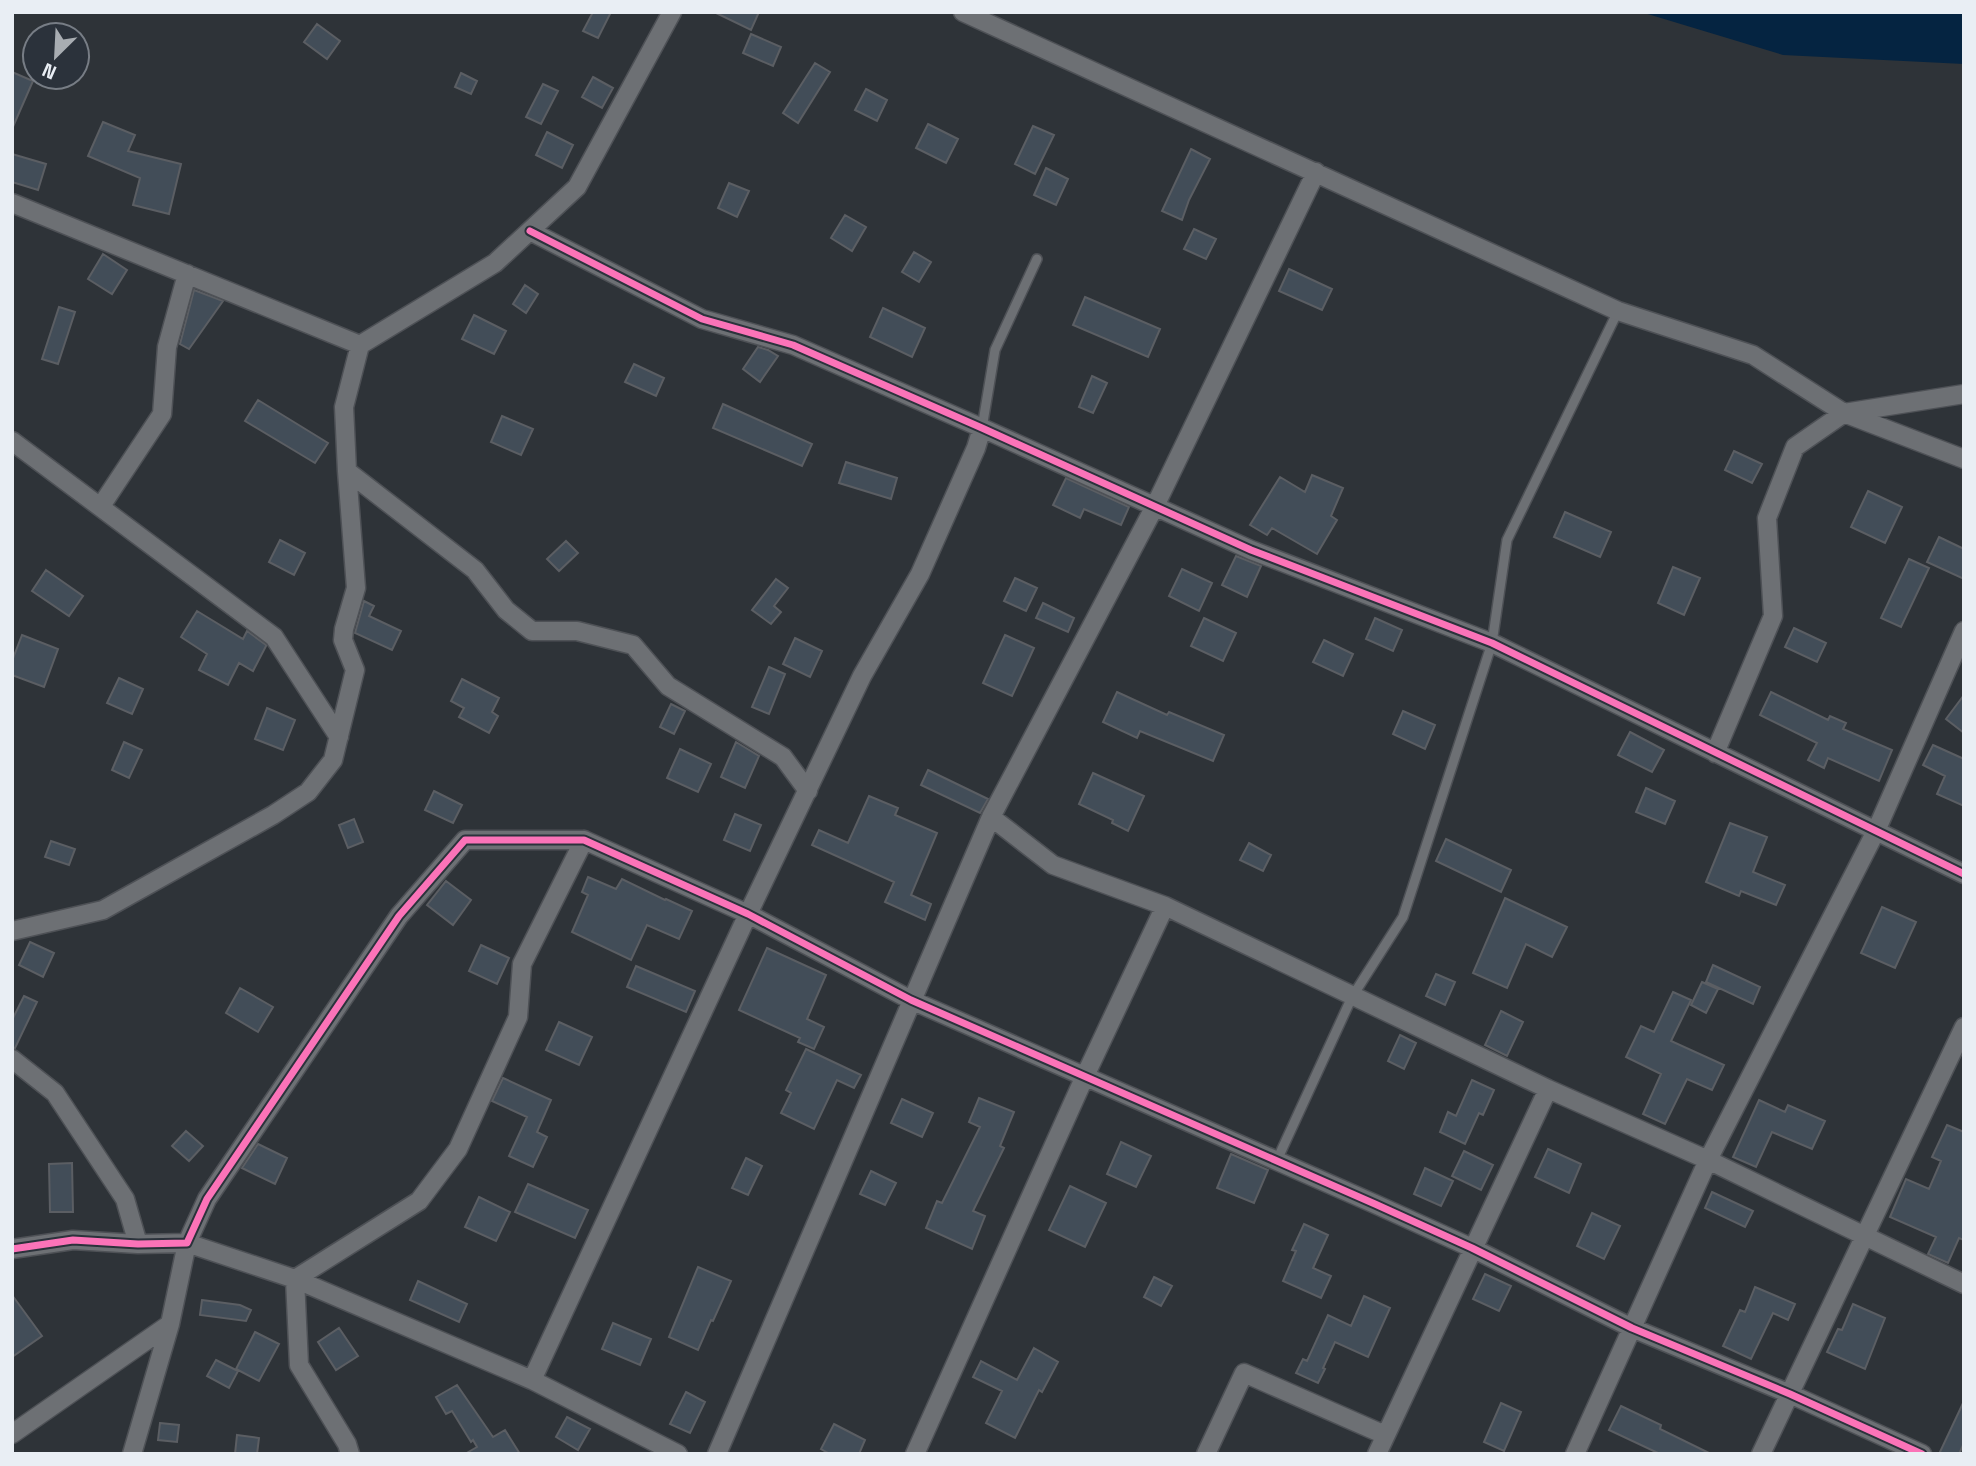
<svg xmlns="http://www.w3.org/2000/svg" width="1976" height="1466" font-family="'Space Grotesk',sans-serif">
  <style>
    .water { fill: #052441 }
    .building { fill: #424d58; stroke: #5b5e63; stroke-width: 2 }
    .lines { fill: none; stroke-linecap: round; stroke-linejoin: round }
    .service-casing { stroke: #4e5156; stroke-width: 12 }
    .minor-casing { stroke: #4e5156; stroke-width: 21 }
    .service { stroke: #6d7074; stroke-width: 9 }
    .minor { stroke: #6d7074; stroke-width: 18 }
    .cycleway-casing { stroke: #2b323b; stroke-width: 11 }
    .cycleway { stroke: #fb73b8; stroke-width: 7 }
  </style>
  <rect width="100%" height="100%" fill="#2e3338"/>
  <!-- water -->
  <path class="water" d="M1641,12h323v52l-181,-9z"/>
  <!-- building -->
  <path class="building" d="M593,12h18l-13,26 -15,-7z
    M714,12h45l-8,18z
    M317,24l23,17 -13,18 -23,-17z
    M751,34l30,13 -8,19 -30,-13z
    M815,63l15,9 -32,51 -15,-10z
    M12,72l21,9 -21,48z
    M461,73l16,8 -6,13 -16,-7z
    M593,77l20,11 -11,20 -20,-11z
    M543,84l15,7 -17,33 -15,-7z
    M866,89l21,11 -10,21 -22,-11z
    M103,122l32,13 -7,16 53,13 -12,50 -36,-9 7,-27 -52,-22z
    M928,124l30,15 -12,24 -30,-15z
    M1033,126l21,9 -19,39 -20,-10z
    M547,132l26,13 -11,23 -26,-13z
    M1191,149l19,10 -21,41 -7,20 -20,-9z
    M12,154l34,10 -8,26 -26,-8z
    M1046,168l22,11 -12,26 -22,-10z
    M729,183l20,8 -12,26 -19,-9z
    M845,215l21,12 -14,24 -21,-13z
    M1194,229l22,10 -10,20 -22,-10z
    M914,252l17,10 -12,20 -17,-10z
    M103,254l24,16 -15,24 -24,-15z
    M1289,269l43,20 -10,21 -43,-19z
    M525,285l13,9 -12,19 -13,-9z
    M194,290l29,11 -34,48 -9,-5z
    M1085,297l75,32 -12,28 -75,-32z
    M59,307l16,5 -17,52 -16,-5z
    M883,308l42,20 -13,29 -42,-20z
    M474,315l32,16 -12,23 -32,-15z
    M758,347l10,3 10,6 -18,26 -17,-13z
    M634,364l30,14 -8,18 -31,-14z
    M1092,376l15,7 -14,30 -14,-6z
    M258,400l70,43 -13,20 -70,-42z
    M723,404l89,40 -10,22 -89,-38z
    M502,416l31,13 -12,26 -30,-13z
    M1734,451l28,13 -10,19 -27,-13z
    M846,462l51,16 -6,21 -52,-16z
    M1312,475l31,13 -12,28 6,4 -20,34 -45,-26 -5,7 -17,-10 30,-48 25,15z
    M1066,478l63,29 -8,18 -37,-16 -4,9 -27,-13z
    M1868,491l34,16 -17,36 -34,-16z
    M1565,512l46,20 -11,25 -46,-20z
    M1939,537l25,12v30l-37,-17z
    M280,540l25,13 -11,22 -25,-13z
    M566,541l12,12 -19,18 -12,-12z
    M1236,556l25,10 -14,31 -25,-12z
    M1909,559l20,9 -28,59 -20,-9z
    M1673,567l27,11 -16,37 -26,-12z
    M1182,569l30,14 -13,28 -30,-15z
    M46,570l37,26 -14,20 -37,-25z
    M1015,578l22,10 -11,23 -22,-10z
    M776,579l12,9 -14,18 7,6 -10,12 -19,-14z
    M364,601l10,5 -5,10 32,15 -9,19 -37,-17z
    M1043,603l31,15 -6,14 -32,-14z
    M197,611l46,28 4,-8 19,14v1l-13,25 -14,-8 -11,22 -29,-15 8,-16 -26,-17z
    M1204,618l32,15 -13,28 -32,-15z
    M1375,618l27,12 -9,21 -27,-12z
    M1794,628l32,15 -9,19 -32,-15z
    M22,635l36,14 -14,38 -32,-12v-14z
    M1005,635l29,13 -22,48 -29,-13z
    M795,638l27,13 -12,26 -27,-13z
    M1324,640l29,14 -10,22 -30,-14z
    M769,667l16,7 -16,40 -17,-7z
    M119,678l24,11 -11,25 -25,-11z
    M462,679l37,19 -7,14 6,4 -9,17 -30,-16 5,-9 -13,-7z
    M1117,692l50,23 2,-3 55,23 -11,26 -73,-30 -3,7 -34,-16z
    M1771,692l57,28 2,-4 16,7 -3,6 49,21 -13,31 -51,-23 -4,10 -16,-8 9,-17 -57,-28z
    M1964,695v38l-18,-14z
    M671,704l14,7 -11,23 -14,-7z
    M267,708l28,12 -12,30 -28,-11z
    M1403,711l32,14 -10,24 -32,-15z
    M1630,732l34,18 -12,22 -34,-17z
    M124,742l18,8 -13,28 -17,-8z
    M736,742l23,14 -14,32 -24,-11z
    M1933,745l31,14v47l-27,-12 8,-18 -22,-11z
    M680,749l31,15 -13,28 -31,-14z
    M928,770l60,29 -8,14 -59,-28z
    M1093,773l51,23 -16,35 -16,-8 1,-3 -34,-16z
    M1646,788l29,13 -10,23 -29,-12z
    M434,791l28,14 -9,18 -28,-13z
    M869,796l29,12 -3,7 42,18 -26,62 20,9 -6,16 -40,-18 9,-20 -82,-37 7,-15 29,13z
    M735,814l26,11 -11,26 -26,-11z
    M354,819l9,23 -15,6 -9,-23z
    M1730,823l37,14 -14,35 32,13 -9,20 -35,-14 -2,5 -33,-14z
    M1446,839l65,31 -10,22 -65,-31z
    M51,841l24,8 -6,16 -24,-8z
    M1249,843l22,12 -8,16 -23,-11z
    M588,877l28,12 6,-10 43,21 1,-1 26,12 -13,28 -32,-14 -16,35 -59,-28 16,-37 -6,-3z
    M446,881l25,19 -18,25 -26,-20z
    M1505,898l62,29 -15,30 -26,-13 -19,44 -34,-15z
    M1882,907l34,15 -21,46 -34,-15z
    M30,942l24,11 -11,24 -24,-12z
    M481,945l28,13 -12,26 -28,-13z
    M767,948l59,27 -19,44 17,8 -10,22 -16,-7 2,-4 -61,-28z
    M1713,965l47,22 -7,17 -47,-22z
    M636,966l59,25 -9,21 -59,-25z
    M1436,974l19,8 -10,23 -19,-9z
    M1702,982l16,7 -12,24 -15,-8z
    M240,988l33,19 -15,25 -32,-19z
    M1673,992l18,8 -20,41 53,24 -12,25 -25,-11 -22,45 -22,-10 18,-40 -35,-17 15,-31 13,6z
    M24,996l13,6 -22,46h-3v-28z
    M1501,1011l22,11 -16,34 -22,-11z
    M559,1022l33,15 -13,28 -33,-15z
    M1400,1035l16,8 -12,26 -16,-8z
    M806,1049l55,26 -7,13 -17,-8 -23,49 -33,-16 10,-20 -5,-3z
    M503,1078l48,22 -14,32 10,5 -14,30 -24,-11 18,-39 -35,-16z
    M1472,1080l22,10 -11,25 -4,-2 -14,31 -25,-12 8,-20 8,4z
    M979,1098l35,14 -14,34 4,2 -31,63 12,5 -13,33 -46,-21 11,-27 5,2 38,-76 -11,-5z
    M902,1099l31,14 -11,24 -31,-14z
    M1759,1100l26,12 3,-7 37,16 -13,28 -40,-17 -16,35 -23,-10z
    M1947,1125l17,7v108l-5,-2 -11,25 -20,-9 8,-17 -46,-20 16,-38 23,10 12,-28 -9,-4z
    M186,1131l17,15 -14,15 -17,-15z
    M1121,1142l30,14 -15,31 -29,-13z
    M258,1144l29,14 -12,26 -33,-16z
    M1548,1149l33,15 -12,29 -34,-16z
    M1464,1151l29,14 -12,25 -29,-14z
    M1231,1154l37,16 -14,33 -37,-15z
    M746,1158l16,8 -14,29 -16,-7z
    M72,1163l1,49h-23l-1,-48z
    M1425,1168l28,13 -12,25 -27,-12z
    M871,1171l25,12 -11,22 -25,-11z
    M528,1184l60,26 -13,28 -60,-26z
    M1070,1186l36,17 -21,44 -36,-17z
    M1712,1192l41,19 -8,16 -40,-19z
    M479,1197l31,15 -14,29 -31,-14z
    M1592,1213l28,13 -16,33 -27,-13z
    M1304,1224l24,11 -15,33 18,8 -10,22 -38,-17 13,-30 -4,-1z
    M698,1267l33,14 -18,40 -2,-1 -13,30 -29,-13z
    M1485,1274l26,12 -12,25 -26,-12z
    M1154,1277l18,9 -11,20 -17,-9z
    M418,1281l49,23 -8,18 -49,-22z
    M1755,1287l40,17 -7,16 -15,-7 -22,46 -28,-13 17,-36 5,2z
    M12,1295l30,41 -30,21z
    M1364,1296l26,12 -22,49 -33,-15 -12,26 2,1 -7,14 -22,-10 7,-14 4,2 21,-46 23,11z
    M202,1300l38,5 11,5 -5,11 -46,-6z
    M1853,1304l32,14 -20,51 -38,-17 11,-23 4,1z
    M613,1323l38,16 -11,26 -38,-16z
    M339,1328l19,28 -22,14 -18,-28z
    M255,1332l24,12 -20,37 -23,-12z
    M1034,1348l24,14 -16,30 -3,-2 -24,48 -29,-15 16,-32 -29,-14 8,-16 36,19z
    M216,1360l22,11 -9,17 -22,-12z
    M457,1385l36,52 12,-7 15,24h-55l12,-7 -4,-7 -2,2 -19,-31 -6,3 -10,-17z
    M686,1392l19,10 -15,31 -20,-9z
    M1964,1401v42l-5,11h-20z
    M1501,1403l20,9 -17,39 -20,-9z
    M1621,1406l40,19 -1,4 51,25h-51l-51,-24z
    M567,1417l23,12 -12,21 -22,-13z
    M160,1423l19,2 -2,17 -19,-2z
    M834,1424l31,16 -6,14h-29l-9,-5z
    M237,1435l22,3 -2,16h-22z"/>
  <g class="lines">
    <defs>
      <path id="service" d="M982,428l13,-78 42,-91
        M1277,1160l75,-163 51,-80 89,-274 15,-103 111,-229"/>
      <path id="minor" d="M672,12l-95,175 -82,76 -135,82 -16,62 3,64 128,99 31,40 26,21h45l56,14 35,41 115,71 25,34
        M963,12l655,299 135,44 91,58 120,46
        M12,203l348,142
        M530,231l172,88 91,26 189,83 269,122 241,93 472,231
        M12,441l262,196 65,100
        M101,506l61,-92 5,-67 20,-73
        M1715,753l58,-137 -6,-98 28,-71 49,-34 120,-19
        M991,817l62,48 112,41 383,183 160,71 256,124
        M12,931l91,-21 170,-95 35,-23 25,-32 22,-90 -12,-30 1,-11 12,-41 -9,-117
        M12,1059l43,34 70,106 13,45
        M12,1249l61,-9 65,4 49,-1 20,-44 192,-283 66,-76h119l164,74 163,86 464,204 97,44 160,80 158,66 132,60
        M532,1380l216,-466 114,-238 58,-102 56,-126 6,-20
        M12,1434l158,-110
        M132,1454l38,-130 17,-81 108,36 237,101 146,74
        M350,1454l-3,-10 -48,-79 -4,-86 124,-78 39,-52 60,-132 4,-53 62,-124
        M717,1454l274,-637 164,-311 161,-334
        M915,1454l170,-378 80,-170
        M1206,1454l38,-81 141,62
        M1377,1454l171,-365
        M1575,1454l133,-294 168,-329 88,-200
        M1761,1454l203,-427"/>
    </defs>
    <!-- service casing -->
    <use href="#service" class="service-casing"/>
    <!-- minor casing -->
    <use href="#minor" class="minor-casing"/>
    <!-- service -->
    <use href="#service" class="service"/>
    <!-- minor -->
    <use href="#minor" class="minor"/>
    <defs>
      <path id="cycleway" d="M530,231l172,88 91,26 189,83 269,122 241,93 472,231
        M12,1249l61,-9 65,4 49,-1 20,-44 192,-283 66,-76h119l164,74 163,86 464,204 97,44 160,80 158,66 132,60"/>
    </defs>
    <!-- cycleway casing -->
    <use href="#cycleway" class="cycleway-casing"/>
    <!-- cycleway -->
    <use href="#cycleway" class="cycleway"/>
  </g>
  <!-- border -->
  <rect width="1976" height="1466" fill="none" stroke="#e9eef4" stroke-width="28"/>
  <!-- north arrow -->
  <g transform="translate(56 56) rotate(204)"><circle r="33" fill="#2b323b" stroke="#777d85" stroke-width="2"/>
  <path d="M0-5L12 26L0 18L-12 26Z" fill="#a8adb2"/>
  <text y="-10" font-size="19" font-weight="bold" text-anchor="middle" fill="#e9eef4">N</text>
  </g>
</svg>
